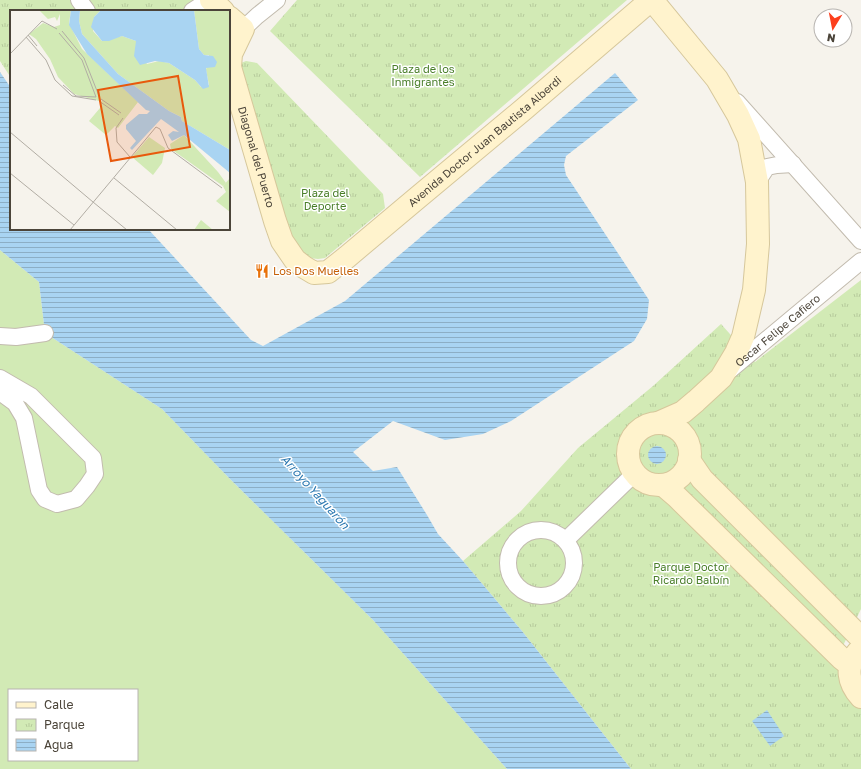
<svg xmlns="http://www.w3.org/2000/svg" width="861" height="769" font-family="'Golos Text',sans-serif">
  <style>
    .grass { fill: #d2eab5; fill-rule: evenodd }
    .park { fill: url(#park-tufts) }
    .water { fill: url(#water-rules) }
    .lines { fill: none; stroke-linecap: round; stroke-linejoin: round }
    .street-casing { stroke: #c2bbae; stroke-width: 18 }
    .secondary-casing { stroke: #d6c79b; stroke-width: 24 }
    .street { stroke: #fff; stroke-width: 16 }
    .secondary { stroke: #fff3cd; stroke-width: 22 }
    .labels { text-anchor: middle; stroke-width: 3; stroke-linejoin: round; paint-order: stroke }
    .park-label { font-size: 11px; fill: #4a7f2a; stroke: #fff }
    .street-label { font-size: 11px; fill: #4b4439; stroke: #fff }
    .food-label { font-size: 11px; fill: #c56008; stroke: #fff; text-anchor: start }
    .water-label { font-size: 12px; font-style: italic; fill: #2e7ab2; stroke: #fff }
    .inset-road { fill: none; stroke: #b2ada4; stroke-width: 1 }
    .view { fill: #e8590c; fill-opacity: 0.15; stroke: #e8590c; stroke-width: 2 }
    .inset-edge { fill: none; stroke: #4b4439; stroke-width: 2 }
  </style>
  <defs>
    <pattern id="park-tufts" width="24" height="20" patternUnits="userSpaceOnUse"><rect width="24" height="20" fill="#d2eab5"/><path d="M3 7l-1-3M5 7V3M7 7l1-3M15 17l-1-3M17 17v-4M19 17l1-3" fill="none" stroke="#b6ca9c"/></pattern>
    <pattern id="water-rules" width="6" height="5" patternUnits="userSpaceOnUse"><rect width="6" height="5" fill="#a9d4f2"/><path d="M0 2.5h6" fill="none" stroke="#8caec5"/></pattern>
  </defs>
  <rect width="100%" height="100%" fill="#f6f3ec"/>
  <!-- grass -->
  <path class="grass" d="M0,250l39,32 6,51 117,76 68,70 143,141 134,149h-507zM9,690h128v70h-128z"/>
  <!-- park -->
  <path class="park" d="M0,0h203l10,11h-202v67l-11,-17z
    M297,0h330l-207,177 -150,-146z
    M246,61l11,2 126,131 2,14 -60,50 -7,1 -8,-1 -11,-5 -9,-15 -52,-168 3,-7z
    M861,280v329l-27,55 27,-5v110h-230l-109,-138 -59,-70 58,-50 57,-63 75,-62 68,-62 34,38z"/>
  <!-- water -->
  <path class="water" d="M0,72l11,16v141h137l103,111 12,6 82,-45 270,-228 23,27 -72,56 -2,9 2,10 83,125 -2,19 -13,22 -123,80 -28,13 -38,6 -52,-19 -40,31 20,19 24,-4 30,48 11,19 25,27 59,70 109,138h-124l-134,-149 -143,-141 -68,-70 -117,-76 -6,-51 -39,-32z
    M648 455a9 9 0 1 1 18 0a9 9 0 1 1-18 0Z
    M767,710l17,26 -14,10 -18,-25z"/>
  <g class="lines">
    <defs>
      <g id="street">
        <path d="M79,0l8,11"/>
        <path d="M192,11l17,-11"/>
        <path d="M243,29l14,-13 20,-16"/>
        <path d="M737,102l124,139"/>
        <path d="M757,182l10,-15 10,-2 16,-1"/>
        <path d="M0,336l16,1 29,-4"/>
        <path id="s1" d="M730,370l131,-109"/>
        <path d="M0,378l31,18 62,62 2,16 -8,12 -11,13 -19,5 -12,-5 -6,-9 -15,-72 -9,-15 -15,-11"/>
        <circle cx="541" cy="563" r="33"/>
        <path d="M566,540l68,-66"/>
      </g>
      <g id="secondary">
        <path d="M211,0l12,11"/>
        <path d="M652,0l65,79 21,36 11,24 8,43 1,62 -4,46 -11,47 -7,16 -15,25 -25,23 -13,11 -25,11"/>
        <path id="s2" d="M229,17l14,12 -12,25 -1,13 45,154 7,20 13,19 9,7 10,6 14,-1 19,-15 69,-58 108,-90 127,-109"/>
        <circle cx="659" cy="454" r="31"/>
        <path d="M689,460l13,19 156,156 3,2"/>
        <path d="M663,485l14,12 164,161 9,7"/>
        <path d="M858,652c-13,14 -10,31 3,45"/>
      </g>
    </defs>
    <!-- street casing -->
    <use href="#street" class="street-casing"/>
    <!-- secondary casing -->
    <use href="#secondary" class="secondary-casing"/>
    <!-- street -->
    <use href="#street" class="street"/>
    <!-- secondary -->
    <use href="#secondary" class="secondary"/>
  </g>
  <!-- icons -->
  <defs>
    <symbol id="restaurant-bare" viewBox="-9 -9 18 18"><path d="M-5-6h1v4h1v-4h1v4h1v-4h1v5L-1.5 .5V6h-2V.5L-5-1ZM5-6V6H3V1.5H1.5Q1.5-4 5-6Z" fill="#e8710a" stroke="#fff" stroke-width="2.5" paint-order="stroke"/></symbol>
  </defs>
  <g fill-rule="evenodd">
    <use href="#restaurant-bare" x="252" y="261" width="20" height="20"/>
  </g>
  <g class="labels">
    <!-- park labels -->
    <g class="park-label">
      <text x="423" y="73">Plaza de los<tspan x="423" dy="13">Inmigrantes</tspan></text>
      <text x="325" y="197">Plaza del<tspan x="325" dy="13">Deporte</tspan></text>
      <text x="691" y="571">Parque Doctor<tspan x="691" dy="13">Ricardo Balbín</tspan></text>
    </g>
    <!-- street labels -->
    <g class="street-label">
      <text dy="4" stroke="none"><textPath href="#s2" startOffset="505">Avenida Doctor Juan Bautista Alberdi</textPath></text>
      <text dy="4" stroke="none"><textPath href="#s2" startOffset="153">Diagonal del Puerto</textPath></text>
      <text dy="4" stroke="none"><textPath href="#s1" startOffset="62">Oscar Felipe Cafiero</textPath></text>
    </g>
    <!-- food labels -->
    <g class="food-label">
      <text x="273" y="275">Los Dos Muelles</text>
    </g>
    <!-- water labels -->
    <g class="water-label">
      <text transform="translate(315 492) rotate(48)" y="4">Arroyo Yaguarón</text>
    </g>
  </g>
  <!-- overview -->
  <g transform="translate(10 10)">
    <rect width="220" height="220" fill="#f6f3ec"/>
    <path d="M70,0h21l-7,7 -1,14 9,10 20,-5 14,5v6l11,17 12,-3 10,2 26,17 6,7 8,-2 -3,-15 3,-15h-5l-5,-6 -5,-39h36v140l-48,-29 -1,-4 -12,-6 -51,-37 -36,-40 -3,-13zM220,168v34l-14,-11 10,-9 -3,-6z" fill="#d2eab5"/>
    <path d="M29,0h32l-2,13 13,26 56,53 -20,26 -3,-2 -9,9 -17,-14 11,-13 2,-9 -3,2 -25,-7 -16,-17 -8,-18 -14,-20 -7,-5 14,-11 11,4 6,-2v-11l-3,7 -2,-4 -7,2zM174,125l34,37 8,11 -3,3 -52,-37 -1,-5zM139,127l16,11 -3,15 -9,12 -21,-18zM191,210l12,10h-19z" fill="#d2eab5"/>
    <path d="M61,0h9l-1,11 3,13 36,40 51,37 12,6 1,4 48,29v23l-46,-38 -12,6 -4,-6 5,-4 6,1 -18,-13 -29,31 -2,-2 6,-7 -10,-12v-4l13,-11h8l3,-3 -4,-1 -59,-56 -18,-29zM91,0h93l5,39 5,6 9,1 4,6 -2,5 -9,1 3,19 -6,2 -8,-9 -26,-17 -14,-2 -15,4 -6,-9 2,-15 -14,-5 -13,5h-7l-11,-14 3,-10z" fill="#a9d4f2"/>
    <path class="inset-road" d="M52,21l22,27 15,38M49,23l23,27 14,37M18,25l9,11M16,27l20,23 9,20 17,16 24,4M0,44l32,-33 15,8M53,75l13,11 20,1M91,89l20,14M89,91l20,14M113,108l-7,10 1,14 13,15M0,122l83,70M0,163l64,52M104,168l63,52M83,192l34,28M60,220l86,-103 4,2 8,19 54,40"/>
    <path class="view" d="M168,66l12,71 -79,14 -13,-71z"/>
    <rect width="220" height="220" class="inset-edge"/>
  </g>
  <!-- legend -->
  <rect x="8" y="689" width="130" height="72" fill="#ffffff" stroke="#b7b4b0"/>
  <rect x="16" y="702" width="20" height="6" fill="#fff3cd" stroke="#b7b4b0"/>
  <text x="44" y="709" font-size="12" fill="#4b4439">Calle</text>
  <rect x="16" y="719" width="20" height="12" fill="url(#park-tufts)" stroke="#b7b4b0"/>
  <text x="44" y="729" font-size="12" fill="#4b4439">Parque</text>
  <rect x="16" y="739" width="20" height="12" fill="url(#water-rules)" stroke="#b7b4b0"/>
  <text x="44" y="749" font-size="12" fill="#4b4439">Agua</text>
  <!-- north arrow -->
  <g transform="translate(833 28) rotate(190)"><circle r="19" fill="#ffffff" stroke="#b7b4b0"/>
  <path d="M0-3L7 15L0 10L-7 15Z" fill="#fc3f1d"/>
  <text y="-6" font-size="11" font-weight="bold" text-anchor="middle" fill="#4b4439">N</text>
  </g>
</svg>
